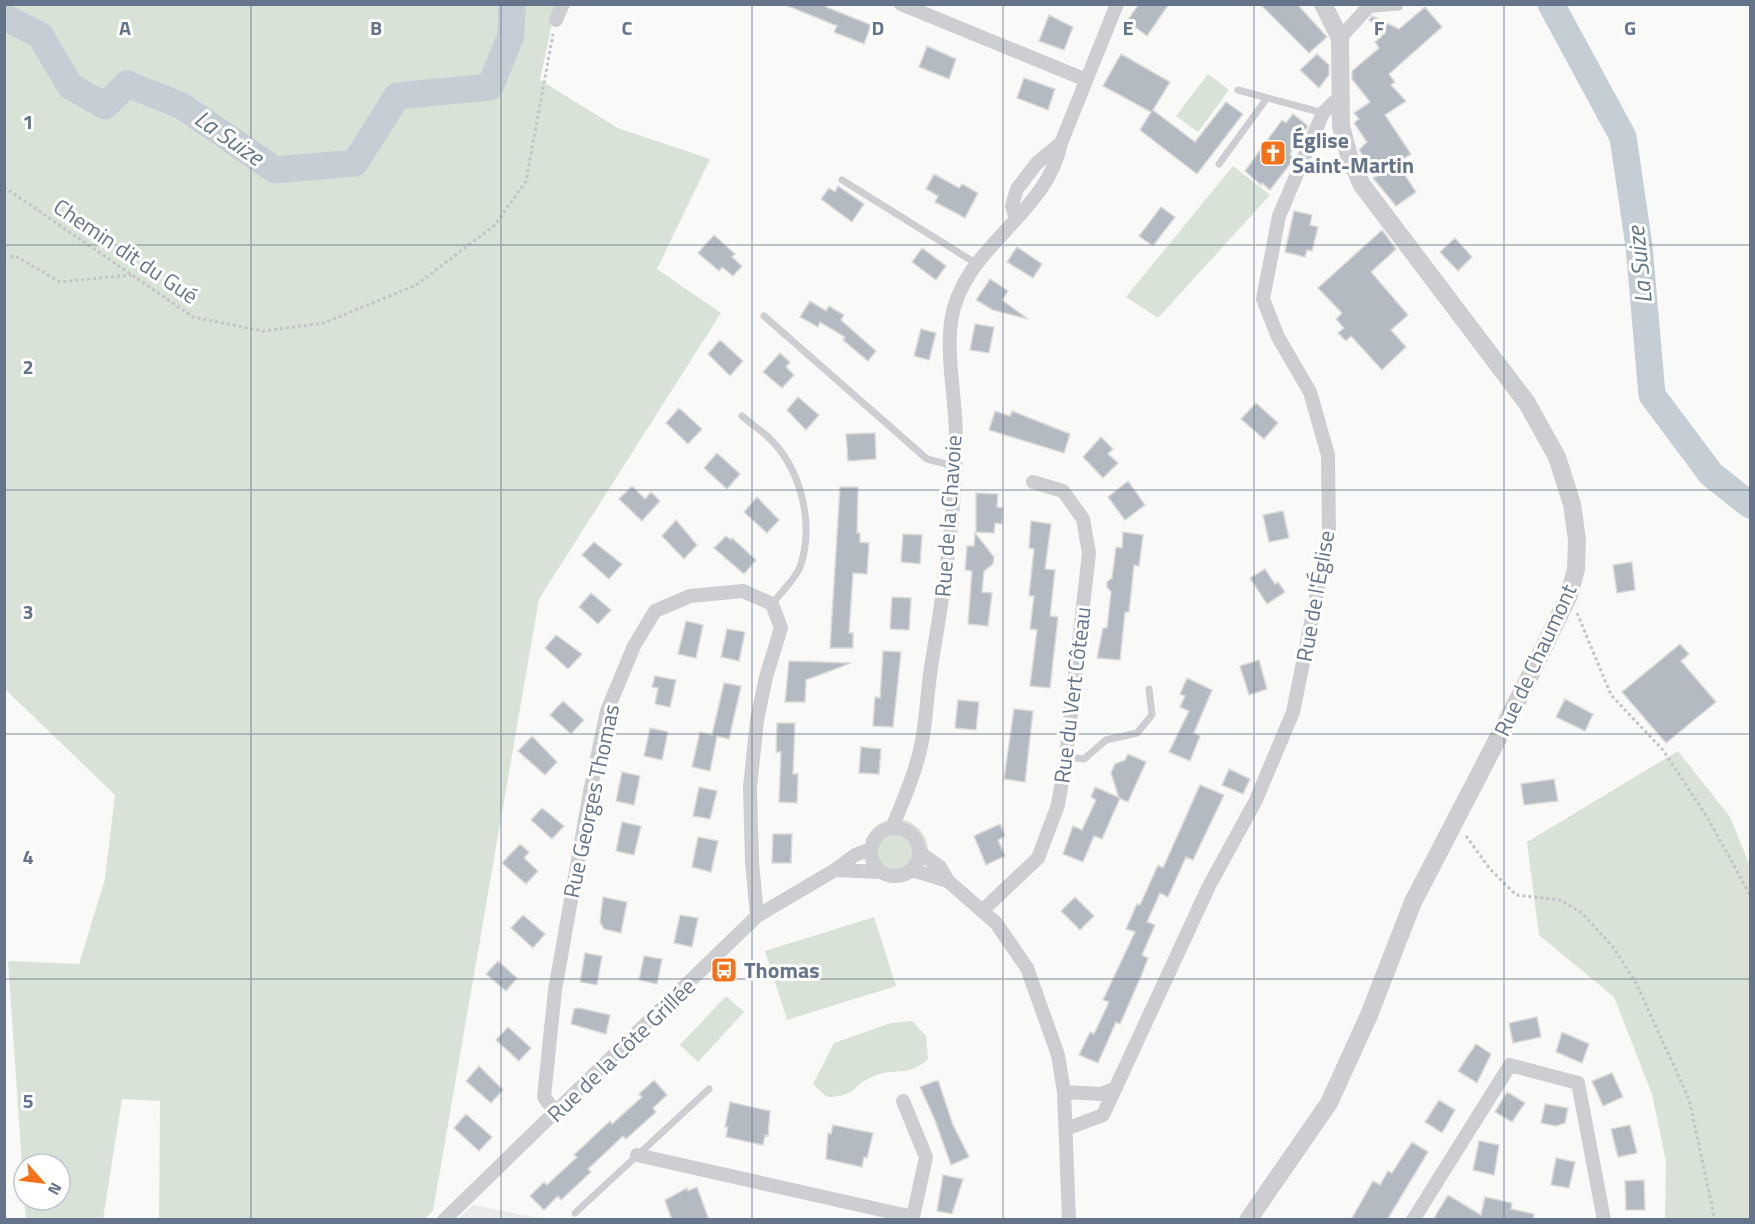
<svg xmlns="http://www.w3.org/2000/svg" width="1755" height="1224" font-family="'Titillium Web',sans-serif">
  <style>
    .built { fill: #eaeaea }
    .green { fill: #d9e2d7 }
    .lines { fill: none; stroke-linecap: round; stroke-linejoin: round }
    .river { stroke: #c5ced5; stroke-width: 27 }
    .building { fill: #b4bac2; stroke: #dbdbd9; stroke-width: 1.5 }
    .path { stroke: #c2c4c7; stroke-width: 3; stroke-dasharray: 3 3; stroke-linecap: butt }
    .service { stroke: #ccced2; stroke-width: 7 }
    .minor { stroke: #ccced2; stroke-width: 14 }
    .tertiary { stroke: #ccced2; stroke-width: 18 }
    .grid { fill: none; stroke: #65748b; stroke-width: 1.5; stroke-opacity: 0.55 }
    .labels { text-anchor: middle; stroke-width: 6; stroke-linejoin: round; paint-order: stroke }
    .poi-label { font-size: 22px; font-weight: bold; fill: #65748b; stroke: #fff; text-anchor: start }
    .street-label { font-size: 22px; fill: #65748b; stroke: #fff }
    .water-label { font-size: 24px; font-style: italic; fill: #617686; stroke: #fff }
    .grid-label { font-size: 20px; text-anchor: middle; font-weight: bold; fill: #65748b; stroke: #fff; stroke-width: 6; stroke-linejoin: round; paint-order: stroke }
  </style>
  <rect width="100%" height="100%" fill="#f9f9f7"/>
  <!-- built -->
  <path class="built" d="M473,1205l71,14h-86z"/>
  <!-- green -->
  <path class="green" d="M4,5h552l-16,75 78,48 92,31 -53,110 64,44 -182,286 -106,612 -9,8h-265l1,-118 -38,-2 -19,120h-77l-2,-19h36v-36h-36v31l-16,-234 71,3 26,-85 10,-84 -110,-106z
    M1208,74l21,16 -31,42 -22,-16z
    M1233,166l37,29 -112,123 -32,-21z
    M1678,751l52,66 20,49v353h-85l1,-57 -14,-68 -38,-97 -75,-62 -12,-93z
    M864 851a32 32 0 1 1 64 0a32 32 0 1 1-64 0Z
    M874,917l22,69 -109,34 -22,-69z
    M726,996l18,16 -46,50 -18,-17z
    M912,1021l14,15 2,23c-21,19 -33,8 -54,17 -23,9 -15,20 -47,21l-14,-13 21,-41 57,-20z"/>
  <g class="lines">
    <!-- river -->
    <path class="river" d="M1551,4l72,133 16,109 13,149 59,79 39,31
      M4,17l36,18 30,51 35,20 22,-22 55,22 93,64 80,-7 42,-67 93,-9 21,-52 1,-31"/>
  </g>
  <!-- building -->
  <path class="building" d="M783,4h43v3l45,18 -7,19 -30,-12 3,-6z
    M1139,4h30l-22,32 -20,-15z
    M1260,4h37l30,33 -18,16z
    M1425,7l17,20 -53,47 6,8 -4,3 15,16 -21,14 26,39 -14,9 19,29 -20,14 -23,-28 4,-2 -18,-26 8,-8 -13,-19 5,-4 -5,-6 16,-11 -18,-23v-8l27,-23 -4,-6 10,-9 -16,-13 3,-4 27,13z
    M1049,15l24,12 -9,23 -25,-9z
    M927,46l29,13 -7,20 -30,-12z
    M1121,54l49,28 -17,28 42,32 31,-40 17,12 -46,60 -57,-44 11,-18 -48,-26z
    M1317,54l12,11v10l-10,13 -19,-18z
    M1024,78l31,11 -7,21 -31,-12z
    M1293,114l15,12 -18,28 4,5 -24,31 -8,-7 -1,2 -16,-14 37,-51 4,3z
    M934,174l25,14 3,-4 16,9 -13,25 -30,-16 3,-6 -12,-7z
    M838,186l26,18 -12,18 -31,-23 8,-11 6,4z
    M1161,207l14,10 -22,29 -14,-10z
    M1294,211l18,4 -2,10 8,2 -6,24 -5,-1 -2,7 -20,-5z
    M1382,230l14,19 -25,23 37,43 -17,15 15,17 -24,23 -31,-34 -5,5 -8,-8 6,-5 -8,-9 6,-6 -24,-25z
    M714,235l21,19 -3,3 10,9 -9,10 -11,-9 -3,4 -21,-18z
    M1455,238l17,19 -14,14 -18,-19z
    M1017,247l25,17 -9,14 -26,-16z
    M922,248l24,18 -10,14 -24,-18z
    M990,279l18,12 -6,9 26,19 -35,-9 -17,-10z
    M810,301l16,10 3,-5 15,9 -3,5 35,31 -8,10 -25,-21 2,-3 -25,-15 -2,5 -18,-10z
    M975,324l19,3 -5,26 -19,-3z
    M921,329l15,4 -7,27 -15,-4z
    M720,340l23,21 -13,15 -22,-22z
    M780,353l10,9 -4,5 8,8 -12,13 -19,-16z
    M798,397l21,18 -13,15 -19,-20z
    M1256,403l22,20 -14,16 -23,-20z
    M679,408l23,21 -14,15 -22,-21z
    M995,411l15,5 2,-5 58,23 -6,19 -75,-23z
    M875,433l1,26 -28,2 -2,-27z
    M1101,437l12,12 -5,5 10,9 -15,15 -20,-21z
    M717,453l23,21 -13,15 -23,-21z
    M1128,481l17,24 -20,15 -17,-23z
    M632,486l13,13 6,-7 9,9 -18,20 -23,-22z
    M840,487h18l-1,46h3v9l9,1 -2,31 -14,-1 -4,60h4v15h-23z
    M976,493l22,1 -1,13 6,1 -1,16 -7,-1 -1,10 -18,-1z
    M757,497l22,23 -12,13 -23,-21z
    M1283,511l6,27 -20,4 -6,-27z
    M676,520l21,25 -13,14 -22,-23z
    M1031,521l20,3 -6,45 10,1 -5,46 8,1 -8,71 -20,-2 7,-56 -7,-1 4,-33h-5l5,-47 -5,-1z
    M1123,532l20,3 -4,31 -5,-1 -5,47h-4l-5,48 -23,-2 6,-30h4l4,-36 -4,-5v-5l5,-4 4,-31 6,1z
    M975,533l19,24 -1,7 -9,7 -2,21 10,1 -4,33 -20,-2 4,-53 -7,-1 2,-24h7z
    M903,534l19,1 -2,29 -19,-2z
    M726,536l5,4 1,-2 24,22 -12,14 -30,-26z
    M594,542l28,22 -13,15 -27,-24z
    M1632,562l3,28 -18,3 -4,-28z
    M1265,569l10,15 3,-2 7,10 -18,12 -17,-26z
    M591,593l20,17 -13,14 -19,-17z
    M892,597l19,1 -2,32 -19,-1z
    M686,621l17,4 -7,33 -18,-4z
    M727,629l18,3 -6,29 -18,-4z
    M556,635l26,19 -14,15 -23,-21z
    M1680,644l9,10 -8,7 35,41 -50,41 -44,-51z
    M883,651l18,1 -8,75 -20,-1 2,-29 5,1z
    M1259,660l8,29 -18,6 -9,-29z
    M789,661l62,2 -45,17 -1,22h-20z
    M655,676l21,4 -6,27 -15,-3 3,-16 -6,-1z
    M1187,678l25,12 -18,43 6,3 -10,25 -21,-9 20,-41 -9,-4 5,-11 -5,-2z
    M724,683l17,3 -12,53 -12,-3 -7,35 -18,-4 8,-35 12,3z
    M1565,699l28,15 -8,17 -29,-14z
    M958,700l21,2 -3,28 -21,-2z
    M563,701l21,19 -13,14 -21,-19z
    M1014,709l19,2 -8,71 -21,-3z
    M777,723h18l-2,51h5l-1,29 -18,-1 2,-50h-5z
    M650,728l18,4 -6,28 -18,-4z
    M532,736l25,26 -12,13 -27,-24z
    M861,747l20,2 -2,25 -20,-1z
    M1128,754l18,8 -18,40 -9,-4 -8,-25 4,-9 10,-4z
    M1229,769l21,10 -7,15 -21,-9z
    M622,772l18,4 -6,29 -18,-4z
    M1554,779l4,22 -34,4 -3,-21z
    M1200,785l24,10 -31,65 -7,-3 -18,40 -8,-4 -13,29 8,3 -13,30 6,3 -6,16 -22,50 -4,-2 -18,41 -19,-8 11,-23 4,2 15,-32 -6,-2 32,-68 -9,-3 11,-25 3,1 18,-40 5,3z
    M699,787l18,4 -7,28 -17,-3z
    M1095,787l25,11 -18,41 -8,-3 -11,26 -20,-8 10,-28 9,4 14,-30 -5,-3z
    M542,808l22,18 -12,13 -21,-19z
    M622,822l19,4 -7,29 -18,-4z
    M1000,824l5,12 -7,4 7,16 -19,9 -12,-29z
    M773,834h19l-1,29h-19z
    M698,837l20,4 -7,31 -19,-5z
    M520,844l9,8 -5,6 14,13 -12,13 -24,-21z
    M603,897l24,5 -6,31 -17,-4 -4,-7z
    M1075,897l19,19 -14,14 -19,-19z
    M523,915l22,19 -12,14 -22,-20z
    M680,915l18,3 -6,29 -18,-4z
    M585,953l17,3 -5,29 -17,-3z
    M644,956l18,3 -5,25 -18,-4z
    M498,961l19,17 -11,13 -20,-17z
    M579,1008l31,7 -4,19 -35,-10 3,-15z
    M1537,1017l4,20 -28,6 -4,-20z
    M508,1027l23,21 -12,13 -23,-21z
    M1562,1032l27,12 -7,19 -26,-11z
    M1476,1044l15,10 -14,29 -19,-12z
    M479,1066l24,24 -12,13 -25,-22z
    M1612,1073l11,24 -20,9 -11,-25z
    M654,1080l13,15 -14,13 3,4 -30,27 -3,-3 -35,33 3,3 -30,28 -3,-4 -14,14 -14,-14 14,-14 3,3 30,-28 -3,-2 20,-19 16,-15 2,3 30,-27 -3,-3z
    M938,1080l15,45 16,32 -18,8 -16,-45 -15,-33z
    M1507,1092l18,11 -13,19 -17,-10z
    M1439,1100l16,10 -13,23 -17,-11z
    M730,1102l40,9 -2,25 -3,-1 -2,10 -37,-8 2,-10h-3z
    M1545,1104l23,4 -3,15 -9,3 -15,-3z
    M466,1114l26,23 -13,14 -25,-23z
    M833,1125l40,8 -6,25 -3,-1 -2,10 -36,-8 2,-26 3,1z
    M1630,1125l7,28 -19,4 -7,-28z
    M1479,1141l20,4 -5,30 -21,-5z
    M1412,1142l16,10 -41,68h-36l22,-39 7,4 8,-14 4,2z
    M1556,1158l19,4 -6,26 -18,-3z
    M943,1175l20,4 -11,35 -15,-3z
    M1644,1180l1,30h-19l-1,-29z
    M697,1187l12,33h-37l-7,-20 22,-12 1,3z
    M1448,1195l33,20 4,-18 27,6 -1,6 23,5 -1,6h-100z"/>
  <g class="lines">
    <!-- path -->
    <path class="path" d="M4,187l189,130 70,14 61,-8 92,-38 79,-60 31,-44 27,-147
      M4,256l13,1 43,25 71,-7
      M1577,613l34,82 52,55 46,70 41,75
      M1466,836l24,33 26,26 44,5 22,13 31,34 23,36 53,116 26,121"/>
    <!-- service -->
    <path class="service" d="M1371,4l3,5 25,-2
      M1238,90l85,23
      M1219,164l48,-66
      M842,180l135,84
      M764,316l163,143 27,7
      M742,416c8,7 17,13 25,20 34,31 48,88 33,131 -5,13 -20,26 -28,37
      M1066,757l18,2 22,-19 31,-7 15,-18 -3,-26
      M575,1213l134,-124"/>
    <!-- minor -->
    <path class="minor" d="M901,4l183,75
      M556,20l7,-16
      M1340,38l31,-34
      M1016,218l-4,-12 5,-17 20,-26 24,-20 56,-139
      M871 852a24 24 0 1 1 48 0a24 24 0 1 1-48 0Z
      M892,828c11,-27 23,-54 29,-82 6,-27 6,-57 11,-85 12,-71 23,-144 24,-217 1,-38 -10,-85 -5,-122 10,-75 96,-106 110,-179
      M920,853l20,14 8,14 48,42 31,45 31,87 6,37 5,128
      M835,870l47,2
      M912,870l36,11
      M983,910l55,-52 20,-53 8,-48 23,-204 -6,-34 -20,-28 -30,-9
      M1064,1092l37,2 15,-6
      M903,1101l23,56 -13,60
      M555,1112l-11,-15 11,-107 35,-198 17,-81 27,-65 21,-35 35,-15 53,-5 29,13 9,24 -15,49 -9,43 -7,67 2,75 5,54
      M1066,1129l37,-14 106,-229 47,-86 37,-88 36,-178 -1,-79 -18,-63 -32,-55 -15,-38 16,-83 44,-103 18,-18
      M637,1155l276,62v3
      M444,1220l313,-304 78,-46 20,-15 16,-6
      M1413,1220l97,-155 68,18 26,137"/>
    <!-- tertiary -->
    <path class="tertiary" d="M1248,1220l81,-117 40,-88 44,-113 110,-212 46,-95 7,-26 1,-29 -5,-36 -15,-47 -30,-54 -165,-218 -13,-29 -8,-30 -1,-88 -17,-34"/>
  </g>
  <!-- grid -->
  <path class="grid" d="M251,4v1216M501,4v1216M752,4v1216M1003,4v1216M1254,4v1216M1504,4v1216M4,245h1746M4,490h1746M4,734h1746M4,979h1746"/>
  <!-- icons -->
  <defs>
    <symbol id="church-square" viewBox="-11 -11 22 22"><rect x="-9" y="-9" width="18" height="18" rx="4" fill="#f6721a" stroke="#fff"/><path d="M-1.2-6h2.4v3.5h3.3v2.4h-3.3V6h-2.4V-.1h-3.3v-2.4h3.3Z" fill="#fff"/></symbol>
    <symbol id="bus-square" viewBox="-11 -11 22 22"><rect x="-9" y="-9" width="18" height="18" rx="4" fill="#f6721a" stroke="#fff"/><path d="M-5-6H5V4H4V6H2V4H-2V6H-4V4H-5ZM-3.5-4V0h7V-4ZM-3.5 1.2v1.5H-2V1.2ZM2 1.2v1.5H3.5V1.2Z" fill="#fff"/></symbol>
  </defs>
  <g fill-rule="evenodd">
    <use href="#church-square" x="1258" y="138" width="30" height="30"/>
    <use href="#bus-square" x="709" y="955" width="30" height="30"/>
  </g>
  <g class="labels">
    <!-- poi labels -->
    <g class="poi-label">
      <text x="1292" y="148">Église<tspan x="1292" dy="25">Saint-Martin</tspan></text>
      <text x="744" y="978">Thomas</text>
    </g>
    <!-- street labels -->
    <g class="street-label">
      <text transform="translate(126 251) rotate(34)" y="8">Chemin dit du Gué</text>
      <text transform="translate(948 516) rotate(-86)" y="8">Rue de la Chavoie</text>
      <text transform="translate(1315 596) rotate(-80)" y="8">Rue de l'Église</text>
      <text transform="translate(1535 660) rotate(-65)" y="8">Rue de Chaumont</text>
      <text transform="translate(1072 695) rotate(-83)" y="8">Rue du Vert Côteau</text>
      <text transform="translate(591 801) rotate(-78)" y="8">Rue Georges Thomas</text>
      <text transform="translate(621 1050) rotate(-44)" y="8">Rue de la Côte Grillée</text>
    </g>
    <!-- water labels -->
    <g class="water-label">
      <text transform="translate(229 138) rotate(35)" y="8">La Suize</text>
      <text transform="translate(1640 265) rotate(-96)" y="8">La Suize</text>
    </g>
  </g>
  <g class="grid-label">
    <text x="125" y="35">A</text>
    <text x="376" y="35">B</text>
    <text x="627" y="35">C</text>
    <text x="878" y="35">D</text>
    <text x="1128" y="35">E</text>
    <text x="1379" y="35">F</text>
    <text x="1630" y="35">G</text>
    <text x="28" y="129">1</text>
    <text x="28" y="374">2</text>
    <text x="28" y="619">3</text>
    <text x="28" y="864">4</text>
    <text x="28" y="1108">5</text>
  </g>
  <!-- border -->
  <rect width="1755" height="1224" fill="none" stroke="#65748b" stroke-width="12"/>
  <!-- north arrow -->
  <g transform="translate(42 1182) rotate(118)"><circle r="28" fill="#ffffff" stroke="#c1c7d1" stroke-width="1.5"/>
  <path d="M0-4.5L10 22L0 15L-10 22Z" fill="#f6721a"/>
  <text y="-9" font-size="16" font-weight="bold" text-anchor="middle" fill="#65748b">N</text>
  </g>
</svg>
